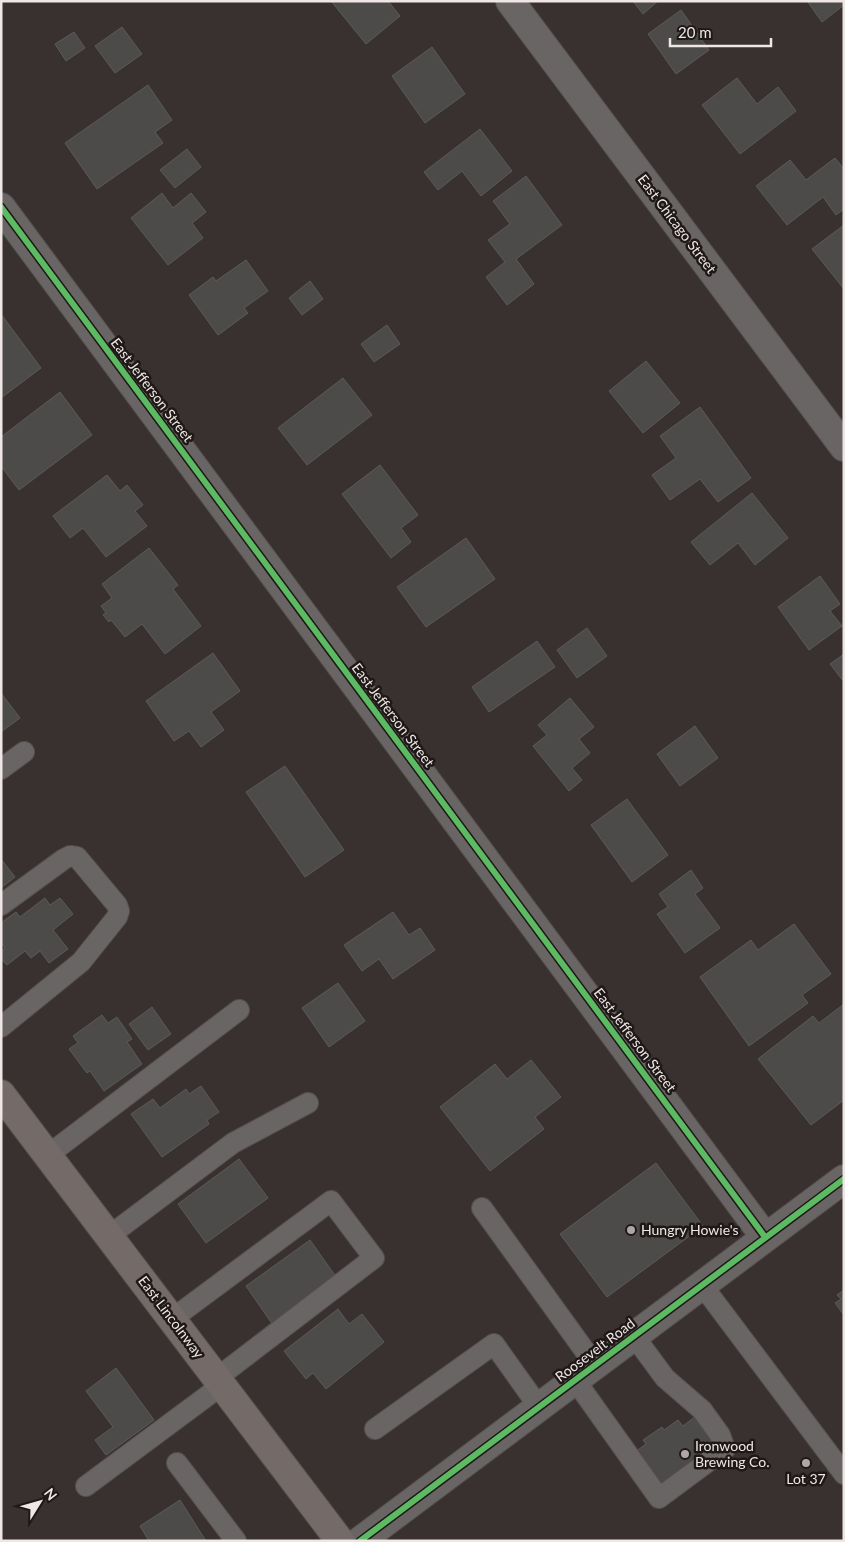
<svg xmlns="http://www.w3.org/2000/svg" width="845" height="1542" font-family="Lato,sans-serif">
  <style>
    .building { fill: #4c4b49; stroke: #5c5b5a }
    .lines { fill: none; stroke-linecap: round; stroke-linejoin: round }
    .service-casing { stroke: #554f4e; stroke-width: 22 }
    .minor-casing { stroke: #554f4e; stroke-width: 30 }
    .tertiary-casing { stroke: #554f4e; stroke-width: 30 }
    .primary-casing { stroke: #554f4e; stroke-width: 30 }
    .service { stroke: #6a6565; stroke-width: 20 }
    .minor { stroke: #6a6565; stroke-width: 28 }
    .tertiary { stroke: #6a6565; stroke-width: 28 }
    .primary { stroke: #746a68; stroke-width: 28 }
    .cycleway-casing { stroke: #1e1817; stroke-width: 9 }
    .cycleway { stroke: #5cba63; stroke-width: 6 }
    .poi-dot { fill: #afa7a6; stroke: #1e1817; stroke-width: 2 }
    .labels { text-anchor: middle; stroke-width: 5; stroke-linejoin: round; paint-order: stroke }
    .street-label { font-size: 14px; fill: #efe7e5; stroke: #1e1817 }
    .poi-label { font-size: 14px; fill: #efe7e5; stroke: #1e1817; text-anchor: start }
  </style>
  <rect width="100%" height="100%" fill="#383130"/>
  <!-- building -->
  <path class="building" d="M331,1h57l12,15 -34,28z
    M633,1h25l-15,13z
    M807,1h37v4l-22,17z
    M681,10l28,40 -33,24 -28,-40z
    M122,27l20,27 -27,19 -20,-27z
    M74,32l11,16 -19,13 -11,-17z
    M432,47l33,47 -40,29 -33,-47z
    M737,78l20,26 21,-17 18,24 -56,43 -38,-49z
    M148,85l24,35 -17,12 8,11 -66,46 -32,-46z
    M480,129l32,42 -31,25 -19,-25 -24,19 -14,-18z
    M187,149l14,18 -26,21 -15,-18z
    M835,158l9,11v40l-8,6 -13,-18 -36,28 -31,-39 34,-26 16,20z
    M526,176l36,49 -46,34 18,25 -27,21 -21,-28 19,-15 -17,-22 22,-16 -17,-23z
    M162,193l11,15 18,-15 15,19 -14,11 11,15 -35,27 -37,-47z
    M844,225v64l-32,-40z
    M246,260l22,31 -24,17 4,5 -30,22 -29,-40 24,-18 3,4z
    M310,281l13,18 -21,16 -13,-17z
    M1,314l40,54 -40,30z
    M387,325l13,19 -26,18 -13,-18z
    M646,361l34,42 -37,30 -34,-42z
    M343,378l29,37 -65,50 -29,-37z
    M60,392l32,43 -73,55 -18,-24v-29z
    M700,407l51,71 -33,24 -18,-23 -30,21 -18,-25 24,-17 -16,-22z
    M380,465l38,50 -17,13 10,14 -20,16 -49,-64z
    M107,475l13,16 7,-6 16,20 -8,6 12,15 -41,31 -23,-29 -13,10 -17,-22z
    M752,493l36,45 -33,27 -17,-22 -28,22 -19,-23z
    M466,538l29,41 -69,48 -29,-40z
    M149,548l29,37 -5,4 28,37 -36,28 -23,-30 -17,13 -14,-17 -2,2 -6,-7 3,-2 -5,-7 11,-8 -10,-14z
    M820,576l20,28 -10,7 12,15 -33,24 -31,-43z
    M587,628l20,28 -30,22 -20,-28z
    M537,641l18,26 -66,45 -17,-25z
    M213,653l27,38 -29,21 13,18 -23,17 -12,-16 -15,10 -28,-40z
    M844,654v28l-14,-18z
    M1,693l19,25 -19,14z
    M570,698l24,29 -15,12 11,14 -18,15 10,12 -13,11 -36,-45 14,-11 -9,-10z
    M695,726l23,32 -38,28 -23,-32z
    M285,766l59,84 -39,27 -59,-85z
    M627,799l41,56 -36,27 -41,-57z
    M1,859l14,18 -14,11z
    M691,870l12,18 -8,6 25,34 -35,25 -28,-39 11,-7 -9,-13z
    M45,898l5,7 10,-7 13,16 -20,16 15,19 -19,14 -9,-12 -9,7 -6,-7 -18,14 -6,-6v-8l4,-3 -4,-5v-20l15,-11 4,5z
    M393,912l16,23 11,-7 15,22 -42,29 -14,-20 -17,12 -18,-26z
    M794,924l37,50 -29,21 6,8 -59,43 -49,-69 51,-37 7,10z
    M338,983l27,38 -36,26 -27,-39z
    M844,1004v96l-33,25 -53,-66 55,-43 6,7z
    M152,1007l19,27 -23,16 -19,-26z
    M102,1015l6,8 9,-6 15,22 -5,3 15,22 -38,27 -14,-20 -3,2 -18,-24 9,-6 -5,-7z
    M531,1060l30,37 -26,20 9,12 -54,42 -50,-64 55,-43 12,15z
    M201,1086l18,26 -12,8 2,4 -47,33 -31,-43 22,-15 7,9 26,-19 3,5z
    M239,1159l29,39 -62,45 -28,-39z
    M656,1163l47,63 -96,71 -47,-63z
    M310,1240l29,41 -64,47 -29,-42z
    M844,1290v25l-9,-12 6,-4 -4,-4z
    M338,1309l11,15 13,-10 22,28 -58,47 -13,-16 -7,6 -22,-28z
    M116,1368l38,52 -48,35 -11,-15 18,-13 -27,-36z
    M696,1416l20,28 -57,41 -24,-33 11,-8 -3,-4 19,-13 2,3 14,-10 5,6z
    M180,1500l26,41h-57l-9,-15z"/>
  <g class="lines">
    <defs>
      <path id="service" d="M1,769l23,-17
        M1,905l63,-46 6,-3 7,1 40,48 2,6 -2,6 -36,45 -80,65
        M48,1155l191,-145
        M482,1208l113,157
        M109,1236l124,-93 75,-40
        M702,1285l142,189
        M172,1319l159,-118 43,57 -157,120
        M575,1380l84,118 66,-49 -5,-14 -18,-25 -37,-32 -31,-42
        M375,1429l119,-85 45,63
        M177,1463l59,78
        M86,1486l136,-101"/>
      <path id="minor" d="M510,1l334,446
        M1,207l764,1030"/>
      <path id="tertiary" d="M360,1541l484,-362"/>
      <path id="primary" d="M1,1094l339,447"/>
    </defs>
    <!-- service casing -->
    <use href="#service" class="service-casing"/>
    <!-- minor casing -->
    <use href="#minor" class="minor-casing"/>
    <!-- tertiary casing -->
    <use href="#tertiary" class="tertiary-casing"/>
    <!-- primary casing -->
    <use href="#primary" class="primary-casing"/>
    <!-- service -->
    <use href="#service" class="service"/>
    <!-- minor -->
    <use href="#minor" class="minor"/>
    <!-- tertiary -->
    <use href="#tertiary" class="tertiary"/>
    <!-- primary -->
    <use href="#primary" class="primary"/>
    <defs>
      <path id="cycleway" d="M1,207l764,1030
        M360,1541l484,-362"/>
    </defs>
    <!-- cycleway casing -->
    <use href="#cycleway" class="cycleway-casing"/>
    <!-- cycleway -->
    <use href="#cycleway" class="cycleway"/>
  </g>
  <!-- markers -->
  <g class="poi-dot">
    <circle cx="631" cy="1230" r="5"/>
    <circle cx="685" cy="1454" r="5"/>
    <circle cx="806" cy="1463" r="5"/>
  </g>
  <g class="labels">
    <!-- street labels -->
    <g class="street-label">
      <text transform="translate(677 224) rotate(53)" y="5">East Chicago Street</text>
      <text transform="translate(152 390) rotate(53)" y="5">East Jefferson Street</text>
      <text transform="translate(393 715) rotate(53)" y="5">East Jefferson Street</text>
      <text transform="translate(635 1040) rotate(53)" y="5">East Jefferson Street</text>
      <text transform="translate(171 1317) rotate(53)" y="5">East Lincolnway</text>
      <text transform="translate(595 1350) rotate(-37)" y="5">Roosevelt Road</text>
    </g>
    <!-- poi labels -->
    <g class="poi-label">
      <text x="641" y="1235">Hungry Howie's</text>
      <text x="695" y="1451">Ironwood<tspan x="695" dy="16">Brewing Co.</tspan></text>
      <text x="806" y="1484" text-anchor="middle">Lot 37</text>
    </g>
  </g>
  <!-- border -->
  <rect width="845" height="1542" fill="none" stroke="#efe7e5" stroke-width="5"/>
  <!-- north arrow -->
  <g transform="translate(40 1502) rotate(53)" stroke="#1e1817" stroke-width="4" paint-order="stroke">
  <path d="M0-4L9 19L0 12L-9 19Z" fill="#efe7e5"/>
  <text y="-8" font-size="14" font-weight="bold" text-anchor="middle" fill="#efe7e5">N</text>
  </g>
  <!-- scale -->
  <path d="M670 38v8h101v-8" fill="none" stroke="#efe7e5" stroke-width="2.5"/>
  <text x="678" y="38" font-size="15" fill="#efe7e5" stroke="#1e1817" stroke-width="4" paint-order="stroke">20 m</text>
</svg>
